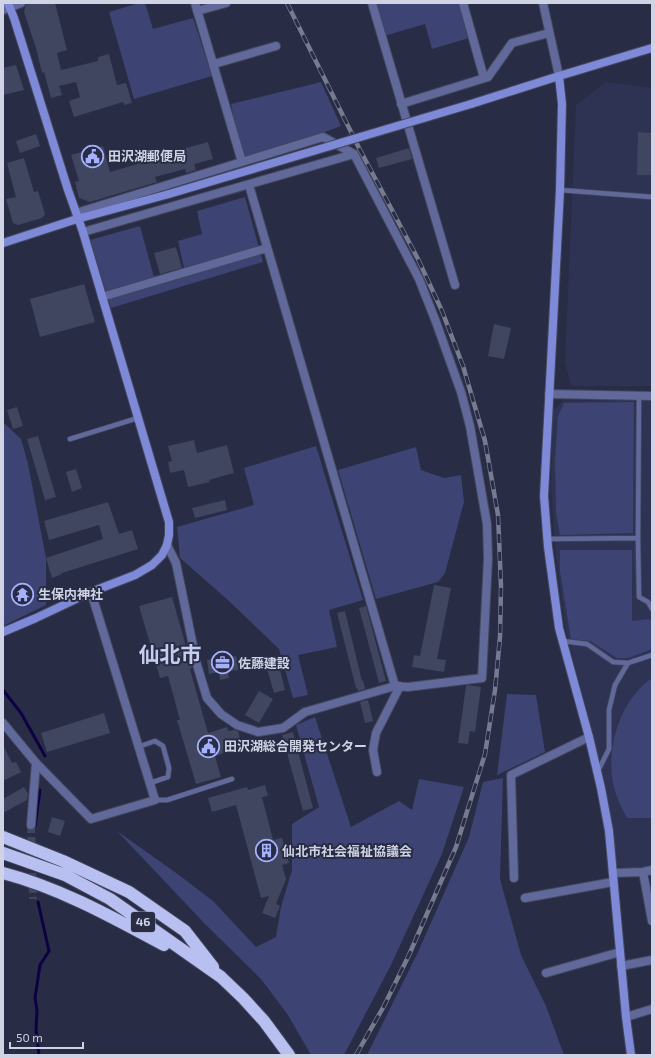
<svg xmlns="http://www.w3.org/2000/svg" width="655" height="1058" font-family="'Exo 2','Noto Sans JP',sans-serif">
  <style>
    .built { fill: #2f3353 }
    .green { fill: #3d4373 }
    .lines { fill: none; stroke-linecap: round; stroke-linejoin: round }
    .stream { stroke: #0d0144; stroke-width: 3 }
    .building { fill: #404560 }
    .street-tunnel { stroke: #41455d; stroke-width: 8; stroke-dasharray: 8 4; stroke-linecap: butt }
    .lane-casing { stroke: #43475e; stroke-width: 6 }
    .street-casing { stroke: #43475e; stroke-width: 10 }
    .secondary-casing { stroke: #43475e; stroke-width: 10 }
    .highway-casing { stroke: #43475e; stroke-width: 14 }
    .lane { stroke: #61699a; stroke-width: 4.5 }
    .street { stroke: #61699a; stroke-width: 8 }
    .secondary { stroke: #7e89d7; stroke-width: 8 }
    .highway { stroke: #b8c0f1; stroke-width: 12 }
    .rail-casing { stroke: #777b90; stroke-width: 4.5 }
    .rail { stroke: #282c45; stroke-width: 3; stroke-dasharray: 9; stroke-linecap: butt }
    .secondary-bridge-casing { stroke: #43475e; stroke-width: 10; stroke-linecap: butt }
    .secondary-bridge { stroke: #7e89d7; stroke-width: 8 }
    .labels { text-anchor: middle; stroke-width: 4; stroke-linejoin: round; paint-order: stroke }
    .shield { fill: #282c45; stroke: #9da1b4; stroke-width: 1 }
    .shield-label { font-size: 12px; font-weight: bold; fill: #cfd3e3 }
    .poi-label { font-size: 13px; font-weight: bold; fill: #cfd3e3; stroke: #282c45; text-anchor: start }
    .town-label { font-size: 21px; font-weight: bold; fill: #c6cced; stroke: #282c45 }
  </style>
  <rect width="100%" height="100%" fill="#282c45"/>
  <!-- built -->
  <path class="built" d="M606,82l46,6v298h-81l-6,-24 11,-257z
    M652,399v467l-14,4 -21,-5 -11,-80 -40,-155 -10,-74 -5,-68 2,-78 10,-9z"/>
  <!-- green -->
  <path class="green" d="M139,3h6l8,26 40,-11 19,58 -78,23 -25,-87z
    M375,3h84l10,35 -37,11 -7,-25 -41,12z
    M321,82l20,44 -99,36 -11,-58z
    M245,197l18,65 -152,46 -21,-68 50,-14 15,55 30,-9 -7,-31 24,-7 -5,-23z
    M634,402l-1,131 -73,2 -4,-23 -1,-51 3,-45 6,-13z
    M3,422l18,17 7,25 18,94v47l-43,21z
    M316,446l47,154 -34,10 8,37 -39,8 10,40 -15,3 -14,-49 -50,-48 -49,-43 -3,-31 77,-22 -10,-37z
    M416,447l5,23 23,8 17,-3 3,27 -19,71 -7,9 -62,17 -38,-129z
    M632,550v71l17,-2 3,2v28l-24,9h-11l-27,-17 -19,-2 -11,-68v-21z
    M652,678v140h-25c-7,-13 -13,-26 -15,-41 -4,-36 10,-78 40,-99z
    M507,694l29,1 9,57 -48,23z
    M315,717l36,110 48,-26 13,9 7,-31 45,8 -22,67 -51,111 -47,90h-33l-23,-40 -27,-36 -56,-55 -88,-93 62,44 34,26 43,46 20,-10 5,-30 11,-37v-46l27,-17 -23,-82z
    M503,778l-3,101 21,76 25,51 18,49h-197l51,-103 51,-115 14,-55z"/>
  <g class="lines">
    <!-- stream -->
    <path class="stream" d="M3,690l18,23 24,43
      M35,826l5,-36
      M38,902l11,49 -9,14 -5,33 2,12 -1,20 3,25"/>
  </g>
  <!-- building -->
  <path class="building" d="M31,3h24l12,47 -10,3 4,17 37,-9v-4l11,-3 8,31 9,-2 6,20 -8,2 -1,-3 -49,15 -5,-16 11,-4 -4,-15 -17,4 3,9 -11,3 -7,-26 -2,1 -6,-25 -12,-36 2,-8z
    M16,65l8,25 -21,5v-27z
    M638,132l14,1v42h-15z
    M36,134l4,12 -20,7 -4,-12z
    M208,142l5,17 -19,5 2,6 -10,3 -1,-4 -30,8 2,5 -67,20 -11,-4 -4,-16 4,-1 -8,-26 32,-9 7,26 48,-14 -1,-2z
    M409,148l3,11 -33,9 -3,-10z
    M24,158l10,34 4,-1 7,23 -3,4 -24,7 -5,-2 -7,-24 10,-2 -9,-34z
    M176,247l6,21 -22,6 -6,-21z
    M84,284l11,38 -55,15 -10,-38z
    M494,324l17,4 -7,31 -16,-3z
    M17,407l6,19 -10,3 -6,-19z
    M38,436l18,61 -11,3 -18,-61z
    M194,440l3,13 30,-8 7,28 -25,7 1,2 -22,5 -4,-17 -14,3 -2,-11 4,-1 -4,-15z
    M76,469l6,19 -10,4 -6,-20z
    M225,500l2,10 -32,8 -3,-10z
    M108,502l11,32 13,-4 6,19 -76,24v1l-10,4 -6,-20 57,-19 -4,-14 -50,15 -5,-19z
    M434,585l17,3 -14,71 9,1 -2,12 -32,-5 2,-12 6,1z
    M172,597l18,63 2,8 -2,1 18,64 19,-6 1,4 6,-1 4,1 2,8 -8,3 2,8 -19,6 6,21 -25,7 -19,-64h3l-12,-44 -8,2 -21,-72z
    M366,606l20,75 -7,2 -20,-75z
    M345,611l17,70 1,-1 2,9 -7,2 -1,-3h-1l-19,-75z
    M236,656l3,14 -11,1 1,7 -9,2 -1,-8 -10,2 -2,-14z
    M279,666l6,24 -11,3 -7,-24z
    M467,685l14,2 -6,45 -5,-1 -2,13 -10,-1 8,-57z
    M259,691l14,8 -14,24 -14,-8z
    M368,700l5,21 -8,2 -5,-21z
    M104,713l6,20 -63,19 -6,-19z
    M293,732l20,76 -10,3 -21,-76z
    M3,745l9,18 4,-1 5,10 -18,9z
    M265,785l3,11 -6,1 11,43 9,-2 7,25 -7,2 4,14 -10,25 4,2 -5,12 -13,-5 7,-17 -8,2 -25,-93 -24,7 -4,-14 39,-11 1,3z
    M24,787l4,7 -1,6 -24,13v-14z
    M52,817l13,4 -5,15 -12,-4z"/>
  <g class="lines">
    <!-- street-tunnel -->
    <path class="street-tunnel" d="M31,825l2,74"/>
    <defs>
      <path id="lane" d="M560,190l92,7
        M639,395l-1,143 1,59 9,5 4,7
        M70,439l68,-21
        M547,539l91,-1
        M562,641l25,3 26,18 15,1 24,-8
        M138,747l17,-6 8,5 6,22 -1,9 -18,6
        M598,771l11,-22v-39l6,-25 13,-22
        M155,800h12l65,-21"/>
      <path id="street" d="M195,3l47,159
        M372,3l83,282
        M463,3l21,75
        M543,3l16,73
        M3,10l18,-7
        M197,11l29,-8
        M214,64l62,-18
        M401,104l87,-27 24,-34 37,-10
        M249,185l146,501
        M76,213l247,-76 31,17 65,125 17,43 25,70 9,34 17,98 1,35 -6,119 -74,9 -13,-1 -90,26 -22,16 -25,4 -21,-7 -16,-11 -14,-16 -10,-33 -21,-102 -9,-18
        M83,232l271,-78
        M102,297l165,-49
        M549,394l103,2
        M3,723l33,40 55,56 64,-19 -64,-208
        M377,772l-4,-22 3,-17 24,-47
        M31,825l5,-62
        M643,872l9,49
        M613,873l30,-1 9,-2
        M514,878l-3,-103 78,-38
        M525,898l88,-16
        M621,966l31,-6
        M546,973l74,-21
        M626,1017l26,-8"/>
      <path id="secondary" d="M559,76l3,28 -2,86 -16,306 4,51 11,81 30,109 12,51 8,43 17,186 5,38
        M471,104l88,-28 93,-28
        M3,243l74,-24 92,-25
        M3,632l33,-14 55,-26 44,-17 17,-10 10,-10 5,-10 2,-10v-13l-6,-20 -80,-270 -15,-42 -54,-172 -6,-15"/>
      <path id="highway" d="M3,837l60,24 66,31 56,39 28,36
        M3,853l62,22 45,24 111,78 22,21 21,23 25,34
        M3,873c57,15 109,44 161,72"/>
    </defs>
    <!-- lane casing -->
    <use href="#lane" class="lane-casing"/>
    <!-- street casing -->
    <use href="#street" class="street-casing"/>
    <!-- secondary casing -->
    <use href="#secondary" class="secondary-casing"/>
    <!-- highway casing -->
    <use href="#highway" class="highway-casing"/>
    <!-- lane -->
    <use href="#lane" class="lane"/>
    <!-- street -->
    <use href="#street" class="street"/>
    <!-- secondary -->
    <use href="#secondary" class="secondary"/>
    <!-- highway -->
    <use href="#highway" class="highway"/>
    <defs>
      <path id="rail" d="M287,3l72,145 59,111 24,52 21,55 22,75 13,74 3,71 -1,51 -5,53 -10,64 -29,93 -47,108 -25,51 -28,49"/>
    </defs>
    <!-- rail casing -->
    <use href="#rail" class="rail-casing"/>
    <!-- rail -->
    <use href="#rail" class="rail"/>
    <defs>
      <path id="secondary-bridge" d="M169,194l302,-90"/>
    </defs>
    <!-- secondary-bridge casing -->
    <use href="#secondary-bridge" class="secondary-bridge-casing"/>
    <!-- secondary-bridge -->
    <use href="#secondary-bridge" class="secondary-bridge"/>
  </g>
  <!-- icons -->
  <defs>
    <symbol id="civic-ring" viewBox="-11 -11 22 22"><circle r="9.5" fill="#282c45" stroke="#a6b1fc" stroke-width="1.5"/><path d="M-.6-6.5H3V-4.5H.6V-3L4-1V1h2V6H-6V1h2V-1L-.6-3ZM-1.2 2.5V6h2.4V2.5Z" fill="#a6b1fc"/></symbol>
    <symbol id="temple-ring" viewBox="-11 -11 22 22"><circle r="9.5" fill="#282c45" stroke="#a6b1fc" stroke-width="1.5"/><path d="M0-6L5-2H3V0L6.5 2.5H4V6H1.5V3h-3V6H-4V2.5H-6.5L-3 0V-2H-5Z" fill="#a6b1fc"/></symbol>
    <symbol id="office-ring" viewBox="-11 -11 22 22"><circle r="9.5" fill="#282c45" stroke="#a6b1fc" stroke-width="1.5"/><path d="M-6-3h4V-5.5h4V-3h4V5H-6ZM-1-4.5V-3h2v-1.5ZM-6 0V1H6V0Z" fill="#a6b1fc"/></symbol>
    <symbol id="building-ring" viewBox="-11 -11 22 22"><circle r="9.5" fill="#282c45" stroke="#a6b1fc" stroke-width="1.5"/><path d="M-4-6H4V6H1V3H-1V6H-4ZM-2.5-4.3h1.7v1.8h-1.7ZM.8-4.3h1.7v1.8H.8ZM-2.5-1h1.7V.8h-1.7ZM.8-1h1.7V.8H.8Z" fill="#a6b1fc"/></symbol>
  </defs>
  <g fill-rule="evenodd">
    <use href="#civic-ring" x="80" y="144" width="25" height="25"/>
    <use href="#temple-ring" x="10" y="582" width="25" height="25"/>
    <use href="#office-ring" x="210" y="650" width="25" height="25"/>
    <use href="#civic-ring" x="196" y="734" width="25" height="25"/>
    <use href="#building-ring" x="254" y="838" width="25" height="25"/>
  </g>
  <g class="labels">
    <!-- shield labels -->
    <rect class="shield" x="131" y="912" width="24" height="20" rx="3"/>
    <g class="shield-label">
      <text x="143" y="926">46</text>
    </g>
    <!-- poi labels -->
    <g class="poi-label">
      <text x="108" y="161">田沢湖郵便局</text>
      <text x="38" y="599">生保内神社</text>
      <text x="238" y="668">佐藤建設</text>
      <text x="224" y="751">田沢湖総合開発センター</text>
      <text x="282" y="856">仙北市社会福祉協議会</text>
    </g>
    <!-- town labels -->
    <g class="town-label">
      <text x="170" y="662">仙北市</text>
    </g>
  </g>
  <!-- border -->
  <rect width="655" height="1058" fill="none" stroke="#cfd3e3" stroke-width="8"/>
  <!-- scale -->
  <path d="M10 1042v6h73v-6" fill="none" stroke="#cfd3e3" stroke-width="2"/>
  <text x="16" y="1042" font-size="12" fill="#cfd3e3" stroke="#282c45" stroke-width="3" paint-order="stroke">50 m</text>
</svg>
